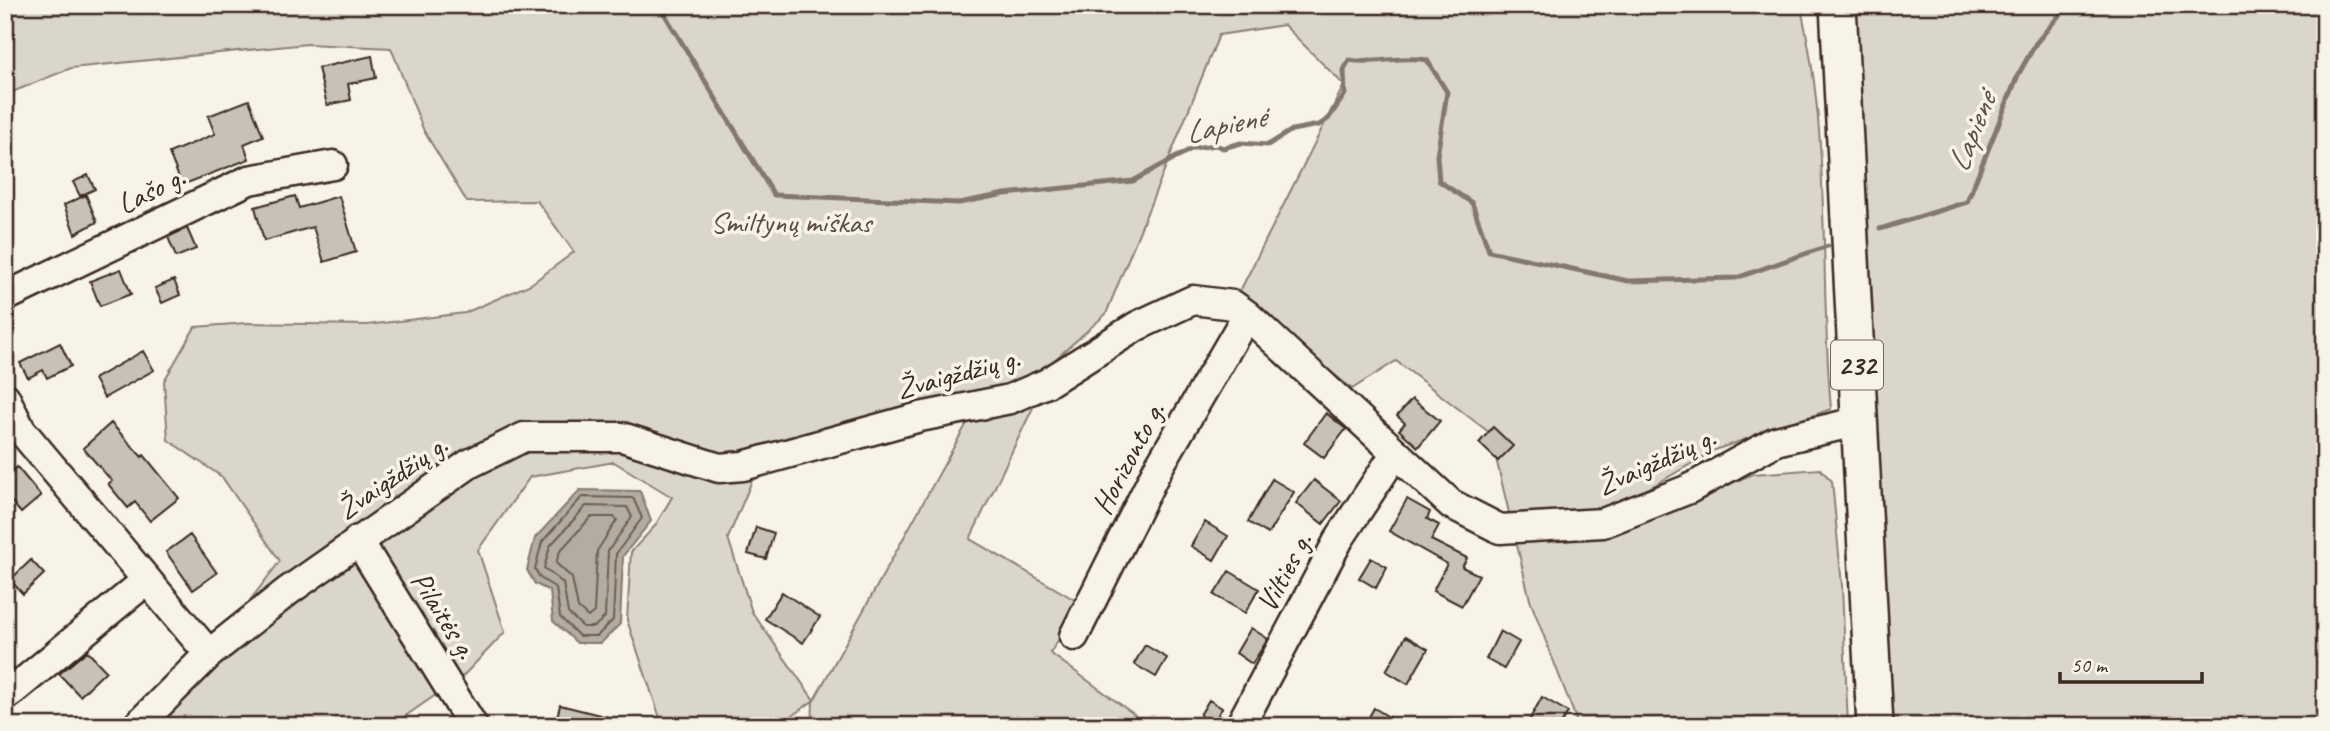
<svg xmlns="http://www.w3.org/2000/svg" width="2330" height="731" font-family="Caveat,sans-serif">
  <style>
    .green { fill: #dbd6cb; stroke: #8b8074; stroke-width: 2 }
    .water { fill: #b4aca0; stroke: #84786c; stroke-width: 2 }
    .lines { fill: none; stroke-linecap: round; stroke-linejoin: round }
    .shore { stroke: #6b5e52; stroke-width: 2 }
    .stream { stroke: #84786c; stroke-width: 5 }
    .building { fill: #c8c1b6; stroke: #3b2a1e; stroke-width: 2 }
    .minor-casing { stroke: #3b2a1e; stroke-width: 33 }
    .major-casing { stroke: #3b2a1e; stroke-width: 40 }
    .minor { stroke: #f7f3e8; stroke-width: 28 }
    .major { stroke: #f7f3e8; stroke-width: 35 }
    .labels { text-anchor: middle; stroke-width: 7; stroke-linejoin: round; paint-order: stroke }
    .shield { fill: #f7f3e8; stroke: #73665b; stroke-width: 2 }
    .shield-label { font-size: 28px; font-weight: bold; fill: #3b2a1e }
    .street-label { font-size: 30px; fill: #3b2a1e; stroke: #f7f3e8 }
    .park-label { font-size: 30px; fill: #5b4c41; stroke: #f7f3e8 }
    .water-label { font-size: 32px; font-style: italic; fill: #5f5145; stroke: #f7f3e8 }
  </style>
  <rect width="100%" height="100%" fill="#f7f3e8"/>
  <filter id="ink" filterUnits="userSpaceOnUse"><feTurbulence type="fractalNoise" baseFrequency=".0143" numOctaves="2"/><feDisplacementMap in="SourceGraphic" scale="14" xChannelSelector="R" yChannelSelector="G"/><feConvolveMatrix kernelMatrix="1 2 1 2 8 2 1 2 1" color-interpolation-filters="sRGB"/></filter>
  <g filter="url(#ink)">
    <!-- green -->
    <path class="green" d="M5,5h1795c32,131 19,270 31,404l-116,41 -76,44 -45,16 -84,7 -20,-84 -94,-72 -44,28 -114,-94 106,-210 -60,-60 -65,10 -113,279 -83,74 -267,83 -28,67 24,74 62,88 158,-286 67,-19 -69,144 112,65 -32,49 85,62 -5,11h-318l1,-25 -36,25h-100l-16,-5 -34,-101 4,-68 24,-26 17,-29 -58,-35 -84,15 -52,73 27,82 -42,44 -72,50h-226l-13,-15 57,-57 71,-93 -58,-84 -54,-37 -4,-59 31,-54 51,-4 121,2 98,-12 66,-29 43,-32 -37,-51 -70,1 -43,-71 -33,-83 -84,-4 -236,24 -66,27z
      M1849,5h476v721h-439z
      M1820,469l12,12 10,105 6,140h-276l4,-7 -46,-119 -14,-59 126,-20 111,-47z"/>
    <!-- water -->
    <path class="water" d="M580,490l60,1 11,30 -28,35 -3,68 -19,19h-24l-24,-22 -3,-30 -15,-7 -8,-14 8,-32z"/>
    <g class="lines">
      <!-- shore -->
      <path class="shore" d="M582,497l51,1 9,20 -26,36 -3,66 -16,16h-18l-19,-19 -4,-29 -16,-10 -5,-9 7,-27z
        M586,506l41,1 5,10 -24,34 -3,66 -11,10h-11l-15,-14 -5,-30 -19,-15 6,-22z
        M591,517h23l3,3 -20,31 -3,61 -6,5 -10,-9 -6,-30 -16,-15 4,-12z"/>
      <!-- stream -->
      <path class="stream" d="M659,5l115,190 185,8 46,-9 128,-13 60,-33 23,-3 7,3 18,-5 27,2 24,-15 27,-5 9,-6 17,-25 -1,-24 5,-10c27,5 51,-5 78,0l20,32 -10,64 2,25 33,22 17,48 139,30 108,-3 92,-32
        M1880,229l87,-27 51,-127 18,-32 32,-38"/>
    </g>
    <!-- building -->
    <path class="building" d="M372,56l4,22 -28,6 3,16 -24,5 -9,-37z
      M249,100l14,36 -19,8 5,15 -67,26 -13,-32 46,-19 -7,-18z
      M88,175l7,14 -15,7 -7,-14z
      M86,195l11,27 -22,12 -11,-29z
      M295,196l4,12 40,-12 17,56 -32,10 -11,-35 -49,14 -9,-34z
      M187,228l9,21 -20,8 -8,-20z
      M121,269l10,25 -31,12 -10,-25z
      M174,280l6,15 -18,8 -7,-15z
      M60,343l11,23 -24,12 -4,-8 -15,8 -8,-15z
      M143,351l11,19 -50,28 -10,-19z
      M1412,399l28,22 -22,26 -19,-17 6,-7 -8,-7z
      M1326,413l20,16 -22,29 -20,-15z
      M111,423l31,34 2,-2 35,43 -29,23 -15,-19 -7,6 -20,-24 4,-3 -29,-33z
      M1493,427l20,19 -15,15 -19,-18z
      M17,467l24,29 -20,17 -16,-19v-17z
      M1272,479l22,13 -26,42 -20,-12z
      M1314,480l27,21 -18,23 -27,-21z
      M1407,499l23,13 -3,7 12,6 -8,15 36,18 -5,9 17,8 -17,31 -29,-15 14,-27 -58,-33z
      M1205,522l23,14 -14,24 -23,-14z
      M756,527l18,6 -8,26 -18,-5z
      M190,535l27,38 -24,17 -27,-38z
      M1371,558l16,9 -11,21 -17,-10z
      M31,560l13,14 -21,20 -13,-14z
      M1229,571l30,18 -14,24 -31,-18z
      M782,592l38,25 -17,26 -38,-24z
      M1251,628l17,11 -16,25 -16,-11z
      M1500,631l19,11 -15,27 -18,-10z
      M1406,636l22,13 -20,35 -22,-13z
      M1145,645l22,13 -11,19 -22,-13z
      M87,651l19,20 -26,25 -21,-22z
      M1542,697l26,15 -8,14h-34z
      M1209,700l13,8 -9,15 -13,-8z
      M560,705l60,15v6h-65z
      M1374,708l30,18h-40z"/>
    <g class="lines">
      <defs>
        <path id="minor" d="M5,297l244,-117 84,-15
          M5,397l16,33 188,224
          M358,540l115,186
          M1074,636l84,-168 89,-153
          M5,697l142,-117
          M137,726l72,-72 79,-63 181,-127 55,-27h98l97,31 24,-2 177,-49 90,-18 37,-16 90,-57 56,-26 40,5 14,10 204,189 49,25 103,-6 86,-34 87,-48 84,-20
          M1240,726l99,-187 56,-85"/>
        <path id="major" d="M1838,5l37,721"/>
      </defs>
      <!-- minor casing -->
      <use href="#minor" class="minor-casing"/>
      <!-- major casing -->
      <use href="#major" class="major-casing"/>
      <!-- minor -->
      <use href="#minor" class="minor"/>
      <!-- major -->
      <use href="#major" class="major"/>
    </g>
  </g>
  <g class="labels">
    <!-- shield labels -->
    <rect class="shield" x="1831" y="340.5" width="52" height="49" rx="5"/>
    <g class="shield-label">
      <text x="1857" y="375">232</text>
    </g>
    <!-- street labels -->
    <g class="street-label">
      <text transform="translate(151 190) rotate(-26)" y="10">Lašo g.</text>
      <text transform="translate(958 373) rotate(-15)" y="10">Žvaigždžių g.</text>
      <text transform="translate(1128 458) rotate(-62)" y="10">Horizonto g.</text>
      <text transform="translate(1656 461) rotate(-24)" y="10">Žvaigždžių g.</text>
      <text transform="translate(392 477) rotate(-34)" y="10">Žvaigždžių g.</text>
      <text transform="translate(1284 572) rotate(-62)" y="10">Vilties g.</text>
      <text transform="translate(444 615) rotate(58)" y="10">Pilaitės g.</text>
    </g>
    <!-- park labels -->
    <g class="park-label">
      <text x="791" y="232">Smiltynų miškas</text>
    </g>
    <!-- water labels -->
    <g class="water-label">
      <text transform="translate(1225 124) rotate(-12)" y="11">Lapienė</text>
      <text transform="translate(1971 132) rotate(-68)" y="11">Lapienė</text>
    </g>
  </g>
  <!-- margin -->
  <rect width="2330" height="731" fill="none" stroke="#f7f3e8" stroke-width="28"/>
  <rect x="14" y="14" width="2302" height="703" fill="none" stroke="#3b2a1e" stroke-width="2.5" filter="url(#ink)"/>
  <!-- scale -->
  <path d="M2060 672v10h142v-10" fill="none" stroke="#3b2a1e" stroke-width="3.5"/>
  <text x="2071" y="672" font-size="21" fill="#3b2a1e" stroke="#f7f3e8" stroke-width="5" paint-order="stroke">50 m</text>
</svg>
